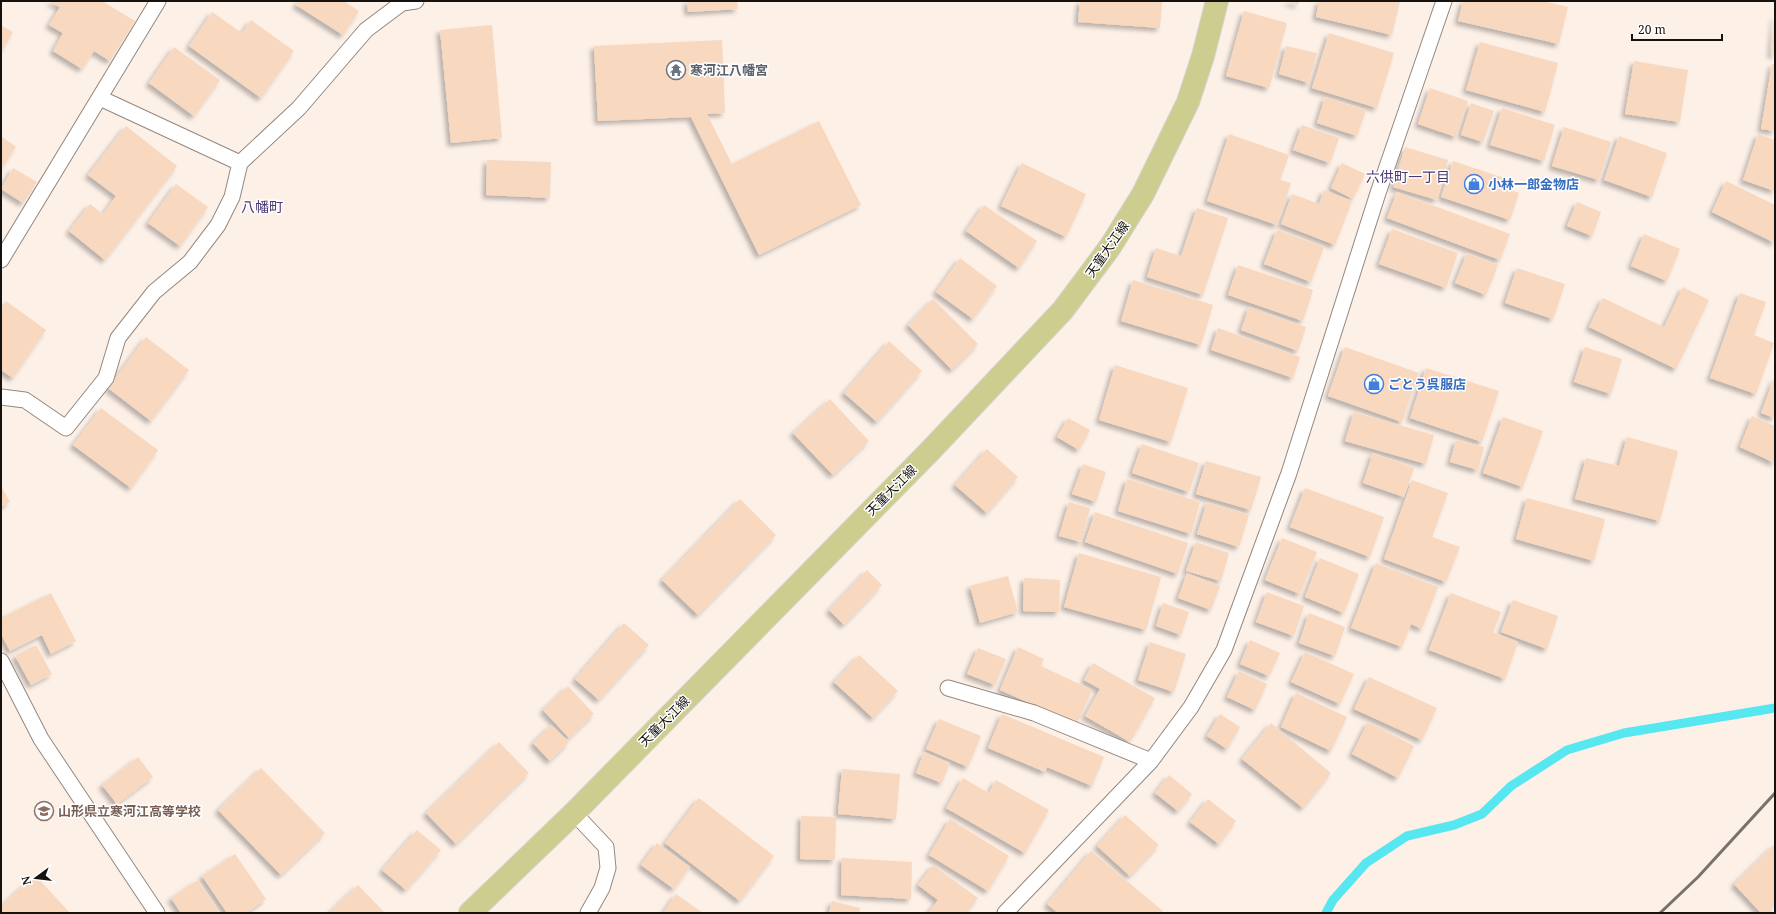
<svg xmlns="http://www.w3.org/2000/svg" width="1776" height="914" font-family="'Noto Serif','Noto Sans JP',serif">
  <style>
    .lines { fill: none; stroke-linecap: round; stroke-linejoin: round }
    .stream { stroke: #56e7f1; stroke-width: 9 }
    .building { fill: #f8d8bf; filter: url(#shadow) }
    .lane-casing { stroke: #928880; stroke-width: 17 }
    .primary-casing { stroke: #d5d4d4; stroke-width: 24 }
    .lane { stroke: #fff; stroke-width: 15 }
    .primary { stroke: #cccd8e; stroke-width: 22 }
    .rail { stroke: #79716c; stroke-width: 3 }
    .labels { text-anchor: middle; stroke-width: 3; stroke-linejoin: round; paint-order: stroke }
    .worship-label { font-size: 13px; font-weight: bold; fill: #5b616d; stroke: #fff; text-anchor: start }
    .shop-label { font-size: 13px; font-weight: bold; fill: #366cbe; stroke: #fff; text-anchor: start }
    .street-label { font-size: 13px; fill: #16120f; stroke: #fff }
    .education-label { font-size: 13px; font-weight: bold; fill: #785e54; stroke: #fff; text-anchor: start }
    .neighbourhood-label { font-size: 14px; fill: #4a3874; stroke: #fff }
  </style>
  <defs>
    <filter id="shadow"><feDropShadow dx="-3.5" dy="3.5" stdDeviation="2" flood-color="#0004"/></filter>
  </defs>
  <rect width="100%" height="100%" fill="#fcf0e7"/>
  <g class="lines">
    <!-- stream -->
    <path class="stream" d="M1326,913l7,-13 33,-37 41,-27 47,-11 28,-11 29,-28 56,-36 57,-17 151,-25"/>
  </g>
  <!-- building -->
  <path class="building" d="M49,1h53l33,20 -25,40 -16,-10 -12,18 -29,-18 10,-18 -14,-8 11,-18z
    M298,1h46l15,10 -16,24 -47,-30z
    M687,1h50l1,8 -50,3z
    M1080,1h82l-2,27 -82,-6z
    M1285,1h14l-1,4z
    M1319,1h81l-8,34 -76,-18z
    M1463,1h79l26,6 -9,37 -101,-23z
    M1244,11l43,12 -18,65 -43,-12z
    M212,12l30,21 9,-13 43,31 -33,47 -72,-52z
    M1774,16h1v39h-4z
    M1,25l12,7 -12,20z
    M492,25l10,113 -51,5 -11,-113z
    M1329,33l65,20 -17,55 -65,-20z
    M722,40l3,73 -18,1 25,50 87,-43 42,84 -102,50 -68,-138 -93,4 -4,-75z
    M1480,42l78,21 -13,49 -79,-22z
    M1286,46l31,7 -8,30 -30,-9z
    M174,47l46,33 -26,36 -45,-33z
    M1634,61l54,9 -8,52 -55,-8z
    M1772,64h3v67l-14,-2z
    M1430,88l38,13 -12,36 -38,-13z
    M1325,97l41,13 -9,26 -40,-13z
    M1471,103l23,8 -11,31 -22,-7z
    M1502,108l53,17 -11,36 -54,-16z
    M1302,125l37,13 -9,25 -37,-13z
    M126,126l51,40 -72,94 -36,-29 21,-27 13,10 13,-18 -28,-21z
    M1564,127l47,15 -12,38 -47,-14z
    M1229,134l60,21 -9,25 11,3 -14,42 -70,-24z
    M1758,134l17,6v51l-32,-11z
    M1,136l15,11 -15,22z
    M1619,136l48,17 -15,44 -48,-17z
    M1405,147l43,13 -11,40 -44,-13z
    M487,160l64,2 -1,36 -64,-3z
    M1453,161l51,17 -3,9 18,6 -9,27 -69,-23z
    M1022,163l64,31 -20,43 -65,-31z
    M1342,163l23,11 -12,25 -22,-11z
    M13,168l24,14 -14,21 -22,-14z
    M1726,181l49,24v38l-63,-31z
    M176,184l32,23 -28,39 -32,-23z
    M1324,190l28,11 -17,44 -54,-21 11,-30 27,10z
    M1397,192l113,42 -10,26 -113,-42z
    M1577,202l24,10 -9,24 -25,-10z
    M984,205l53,36 -18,27 -53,-37z
    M1197,208l31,10 -25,77 -56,-18 9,-29 25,8z
    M1392,229l66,24 -12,35 -67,-24z
    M1277,230l47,17 -13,35 -47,-18z
    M1644,234l36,15 -13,32 -36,-15z
    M1467,253l31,12 -12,30 -31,-12z
    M960,258l37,28 -24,33 -37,-27z
    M1238,265l75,25 -10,31 -75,-26z
    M1517,268l48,16 -12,35 -48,-16z
    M1133,280l80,25 -12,40 -80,-24z
    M1683,287l26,13 -33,69 -87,-42 14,-29 61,29z
    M1740,293l26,9 -12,33 20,8 -18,51 -46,-16z
    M933,299l45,45 -26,26 -44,-45z
    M6,301l40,29 -33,48 -12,-8v-62z
    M1249,307l57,20 -8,24 -57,-21z
    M1218,328l82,29 -7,21 -82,-28z
    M146,337l43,33 -38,51 -43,-33z
    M889,341l33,30 -45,51 -33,-29z
    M1345,347l74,26 -17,49 -74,-26z
    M1585,347l37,12 -11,35 -37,-12z
    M1115,365l73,23 -17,54 -72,-22z
    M1426,368l73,23 -17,51 -72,-24z
    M1775,376v42l-14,-5z
    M830,399l39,42 -36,34 -40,-42z
    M101,408l57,42 -27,38 -58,-43z
    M1354,412l80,23 -8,29 -81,-23z
    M1752,416l23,10v37l-35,-16z
    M1503,417l40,14 -20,56 -40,-14z
    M1068,418l22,12 -11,20 -22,-13z
    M1627,437l51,14 -18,70 -85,-22 11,-41 33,8z
    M1456,440l28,7 -6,23 -28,-8z
    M1142,444l57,19 -10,29 -57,-19z
    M987,449l31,28 -31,36 -32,-28z
    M1373,453l41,15 -10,29 -41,-14z
    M1206,461l55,16 -10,33 -55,-16z
    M1083,464l23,8 -10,30 -24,-8z
    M1127,479l73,23 -9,32 -73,-23z
    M1412,480l36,13 -16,44 28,10 -14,35 -62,-23z
    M1,486l9,16 -9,5z
    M1305,488l79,29 -14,40 -80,-30z
    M1527,498l78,21 -11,42 -78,-22z
    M740,499l36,36 -78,80 -36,-35z
    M1069,502l21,6 -9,34 -22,-6z
    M1207,502l42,13 -10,32 -42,-13z
    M1095,512l93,31 -10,31 -93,-32z
    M1282,538l35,14 -17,42 -35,-14z
    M1196,542l33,11 -8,28 -35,-10z
    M1079,553l82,24 -15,53 -82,-23z
    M1320,558l39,16 -15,39 -39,-16z
    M1376,563l62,24 -16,42 -11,-5 -9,23 -51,-19z
    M867,570l15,15 -38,40 -15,-15z
    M1187,573l33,13 -9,24 -33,-12z
    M1008,576l10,36 -38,11 -10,-37z
    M1024,578l36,2 -1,32 -36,-1z
    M1267,592l37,14 -10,30 -38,-14z
    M51,593l25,48 -25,13 -9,-19 -32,16 -9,-17v-16z
    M1451,593l50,19 -8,20 25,10 -13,37 -76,-29z
    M1513,600l45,16 -11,33 -46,-17z
    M1163,603l26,9 -8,23 -25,-9z
    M1309,613l36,14 -10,29 -36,-13z
    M624,623l25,22 -50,55 -24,-21z
    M1250,640l30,13 -11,23 -29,-12z
    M1150,642l36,12 -12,38 -36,-12z
    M36,645l16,29 -21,11 -16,-29z
    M1018,647l26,12 -3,7 51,24 -15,34 -77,-34z
    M978,648l28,11 -11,26 -28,-11z
    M1305,652l49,22 -14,30 -49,-22z
    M859,655l39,36 -25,27 -39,-36z
    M1093,663l62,35 -25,44 -45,-26 15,-27 -16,-9z
    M1239,671l28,13 -12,26 -28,-13z
    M1369,677l68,31 -15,32 -68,-31z
    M568,686l26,28 -25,24 -26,-28z
    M1296,693l51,24 -16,34 -50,-24z
    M1002,714l102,43 -12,29 -45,-19 -2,5 -57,-24z
    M1220,714l20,13 -13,22 -20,-13z
    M939,719l42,17 -13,31 -42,-18z
    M1368,722l46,24 -16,32 -46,-24z
    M1271,723l60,50 -28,35 -61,-49z
    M551,725l18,17 -19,19 -17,-18z
    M499,742l30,31 -73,71 -30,-31z
    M924,752l26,11 -8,20 -26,-10z
    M138,757l15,20 -36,27 -15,-19z
    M261,768l64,65 -44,42 -63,-65z
    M842,769l58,5 -4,45 -58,-5z
    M1169,775l23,19 -14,17 -23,-18z
    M963,778l26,15 7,-13 53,30 -24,43 -79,-45z
    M699,798l75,58 -34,45 -75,-58z
    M1208,799l28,22 -17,23 -29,-22z
    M1125,815l34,30 -29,31 -33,-30z
    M801,816l35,1 -1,43 -35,-1z
    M950,819l59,37 -21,35 -59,-36z
    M417,830l24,20 -35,40 -24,-20z
    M657,843l33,24 -16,22 -33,-24z
    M1775,844v61l-9,8h-5l-27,-29z
    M1091,851l72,60 -2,2h-103l-11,-9z
    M235,854l31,45 -20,14h-19l-25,-37z
    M842,858l70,4 -1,37 -70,-4z
    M933,865l45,33 -12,15h-38l10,-13 -20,-15z
    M35,875l35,38h-69v-7z
    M198,880l22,33h-39l-10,-15z
    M358,885l27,28h-54l-1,-1z
    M676,894l27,19h-40z
    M832,901l28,7 -1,5h-30z"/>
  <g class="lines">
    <defs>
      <path id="lane" d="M100,98l140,65 59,-55 67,-78 36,-27 14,-2
        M1,260l157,-259
        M1,397l24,3 41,28 40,-50 12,-40 36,-46 36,-30 28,-37 14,-28 8,-34
        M1,661l40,78 116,174
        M948,688l86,25 117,48
        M574,813l32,34 2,21 -6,20 -14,25
        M1005,913l146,-152 40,-54 33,-57 65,-177 89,-280 66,-192"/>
      <path id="primary" d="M470,913l104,-100 357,-363 132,-140 47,-63 33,-53 45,-92 15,-46 14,-55"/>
    </defs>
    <!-- lane casing -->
    <use href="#lane" class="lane-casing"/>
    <!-- primary casing -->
    <use href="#primary" class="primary-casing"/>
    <!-- lane -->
    <use href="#lane" class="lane"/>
    <!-- primary -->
    <use href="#primary" class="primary"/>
    <!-- rail -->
    <path class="rail" d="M1660,913l38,-36 77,-84"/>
  </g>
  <!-- icons -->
  <defs>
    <symbol id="temple-ring" viewBox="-11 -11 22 22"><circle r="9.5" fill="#fff" stroke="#6b7280" stroke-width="1.5"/><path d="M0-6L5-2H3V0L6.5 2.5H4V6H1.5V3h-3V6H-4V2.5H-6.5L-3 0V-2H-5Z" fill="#6b7280"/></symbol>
    <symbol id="shop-ring" viewBox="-11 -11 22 22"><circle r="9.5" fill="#fff" stroke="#3f7fe0" stroke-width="1.5"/><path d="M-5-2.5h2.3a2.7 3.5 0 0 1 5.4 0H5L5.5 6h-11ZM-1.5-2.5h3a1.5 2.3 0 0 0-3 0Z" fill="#3f7fe0"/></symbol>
    <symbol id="school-ring" viewBox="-11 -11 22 22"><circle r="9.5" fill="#fff" stroke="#8d6e63" stroke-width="1.5"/><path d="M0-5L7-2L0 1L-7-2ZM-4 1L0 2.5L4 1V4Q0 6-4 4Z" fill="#8d6e63"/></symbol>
  </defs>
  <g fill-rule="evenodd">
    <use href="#temple-ring" x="665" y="59" width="22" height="22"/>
    <use href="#shop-ring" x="1463" y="173" width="22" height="22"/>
    <use href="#shop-ring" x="1363" y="373" width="22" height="22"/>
    <use href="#school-ring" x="33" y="800" width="22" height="22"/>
  </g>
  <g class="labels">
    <!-- worship labels -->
    <g class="worship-label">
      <text x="690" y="75">寒河江八幡宮</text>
    </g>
    <!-- shop labels -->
    <g class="shop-label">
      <text x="1488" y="189">小林一郎金物店</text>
      <text x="1388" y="389">ごとう呉服店</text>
    </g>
    <!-- street labels -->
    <g class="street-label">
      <text transform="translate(1107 249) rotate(-55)" y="5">天童大江線</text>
      <text transform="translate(891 490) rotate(-45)" y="5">天童大江線</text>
      <text transform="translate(664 721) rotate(-45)" y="5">天童大江線</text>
    </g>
    <!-- education labels -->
    <g class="education-label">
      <text x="58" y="816">山形県立寒河江高等学校</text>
    </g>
    <!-- neighbourhood labels -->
    <g class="neighbourhood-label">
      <text x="1408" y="182">六供町一丁目</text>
      <text x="262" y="212">八幡町</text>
    </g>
  </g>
  <!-- border -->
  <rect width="1776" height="914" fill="none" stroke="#16120f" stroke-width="4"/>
  <!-- north arrow -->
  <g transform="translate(36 878) rotate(255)" stroke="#ffffff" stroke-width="3" paint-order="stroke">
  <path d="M0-3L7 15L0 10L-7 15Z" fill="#16120f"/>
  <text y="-6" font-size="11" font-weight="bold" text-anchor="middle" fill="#16120f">N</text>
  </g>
  <!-- scale -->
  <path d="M1632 34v6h90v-6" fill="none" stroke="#16120f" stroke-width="2"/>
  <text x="1638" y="34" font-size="12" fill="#16120f" stroke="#ffffff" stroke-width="3" paint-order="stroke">20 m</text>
</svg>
